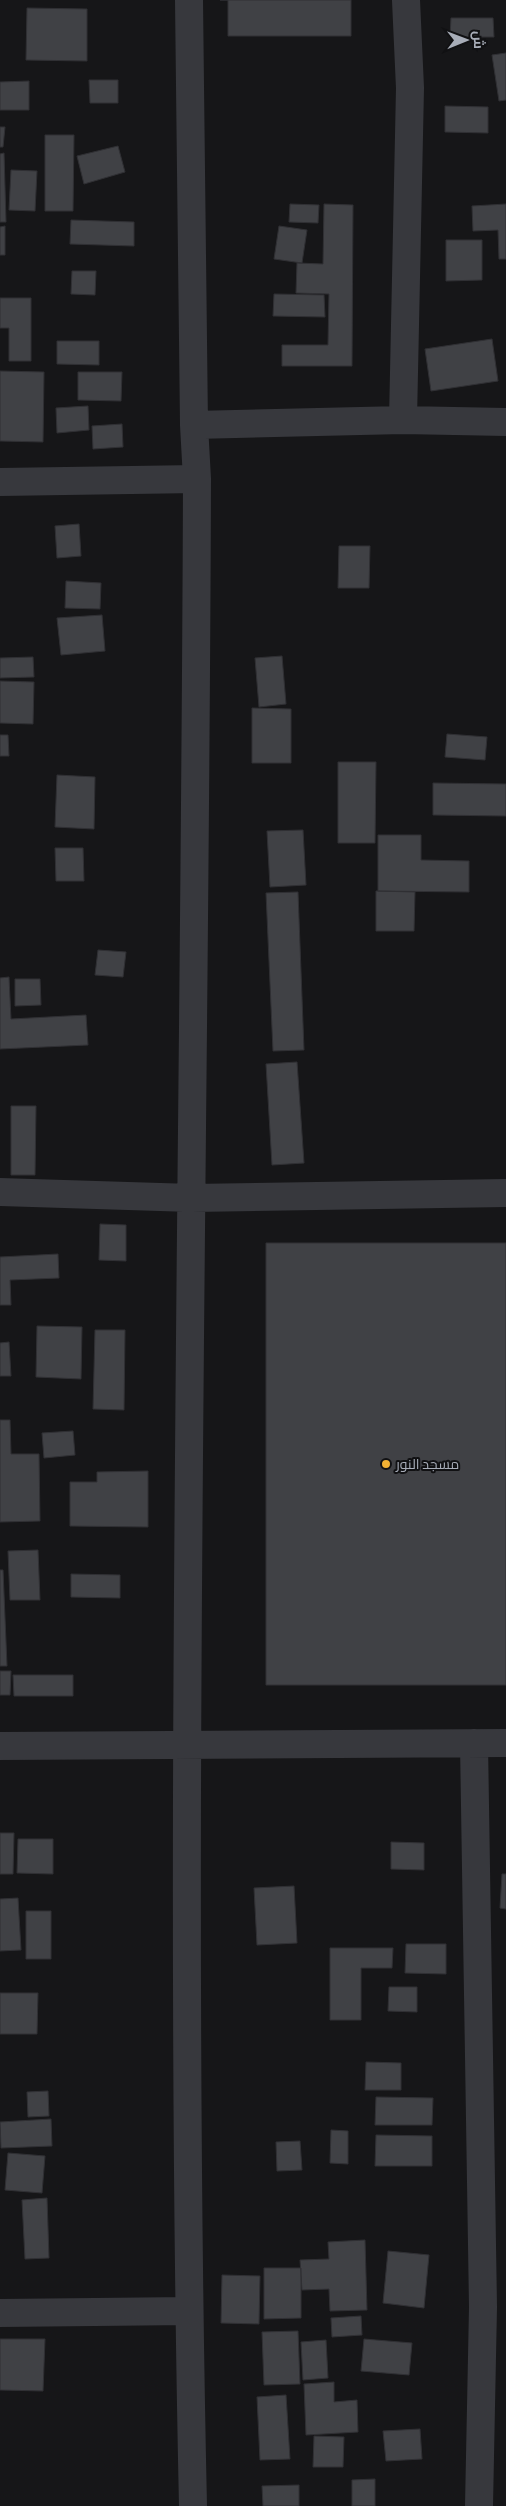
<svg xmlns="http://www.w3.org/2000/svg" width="506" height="2506" font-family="'Source Sans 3',Cairo,sans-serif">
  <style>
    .building { fill: #404145; stroke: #303034 }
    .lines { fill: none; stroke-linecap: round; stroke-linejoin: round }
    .street { stroke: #37383d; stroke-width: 28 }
    .poi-dot { fill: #f2b134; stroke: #111113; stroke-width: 2 }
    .labels { text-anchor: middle; stroke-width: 4; stroke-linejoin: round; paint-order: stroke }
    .poi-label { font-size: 14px; fill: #a8adb8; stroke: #111113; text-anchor: start }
  </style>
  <rect width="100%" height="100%" fill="#161618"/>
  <!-- building -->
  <path class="building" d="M220,0h131v36h-123v-36z
    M27,8l60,1v52l-61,-1z
    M451,18h42l1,19h-44z
    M506,53v47l-7,1 -7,-46z
    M89,80h29v23h-28z
    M29,81v29h-29v-28z
    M445,106l43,1v26l-43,-1z
    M0,127h5l-2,20h-3z
    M45,135h29l-1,76h-28z
    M118,146l7,26 -41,12 -7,-28z
    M4,153l2,69h-6v-68z
    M11,170l26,1 -2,40 -26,-1z
    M290,204l29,1 -1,18 -29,-1z
    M324,204l29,1 -1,161h-70v-21h46l1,-51 -33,-1 1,-30 26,1z
    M506,204v55h-7l-1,-29 -25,1 -1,-25z
    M71,220l63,2v24l-64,-2z
    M5,226v29h-5v-28z
    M279,226l28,4 -5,33 -28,-4z
    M446,240h36v40l-36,1z
    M72,271h24l-1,24 -24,-1z
    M274,294l50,1 1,22 -52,-1z
    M0,298h31v63h-22v-33h-9z
    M492,339l6,42 -67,10 -6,-42z
    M57,341h42v24l-42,-1z
    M0,371l44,1 -1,70 -43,-1z
    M78,372h44l-1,29 -43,-1z
    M88,406l1,24 -32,3 -1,-25z
    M122,424l1,23 -30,2 -1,-23z
    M79,524l2,32 -24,2 -2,-32z
    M339,546h31l-1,42h-31z
    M66,581l35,2 -1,26 -35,-1z
    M102,615l3,36 -44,4 -4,-37z
    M282,656l4,48 -27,3 -4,-49z
    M33,657l1,20 -34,1v-20z
    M0,681l34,1 -1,42 -33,-1z
    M252,708l39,1v54h-39z
    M447,734l40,3 -2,23 -40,-3z
    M0,735h8l1,21h-9z
    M338,762h38l-1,81h-37z
    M57,775l38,2 -1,52 -39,-2z
    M433,783l73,1v32l-73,-1z
    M303,830l3,55 -36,2 -3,-56z
    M378,835h43v25l48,1v31l-91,-1z
    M55,848h28l1,33h-28z
    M376,891l39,1 -1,39h-38z
    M298,892l6,158 -31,1 -7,-158z
    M98,950l28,2 -3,25 -28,-2z
    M9,977l2,42 75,-4 2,30 -88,4v-71z
    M15,979h25l1,26 -26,1z
    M297,1062l7,101 -32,2 -6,-101z
    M11,1106h25l-1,69h-24z
    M100,1224l26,1v36l-27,-1z
    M266,1243h240v442h-240z
    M58,1254l1,24 -49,2 1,25h-11v-48z
    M37,1326l45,1 -1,52 -45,-2z
    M95,1330h30l-1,80 -31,-1z
    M9,1342l2,34h-11v-33z
    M0,1420h10l1,34h28l1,67 -40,1z
    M73,1431l2,24 -31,3 -2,-25z
    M148,1471v56l-78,-1v-44h27v-10z
    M38,1550l2,50h-30l-2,-49z
    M0,1570h3l4,96h-7z
    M71,1574l49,1v23l-49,-1z
    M0,1671h11l-1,24h-10z
    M13,1675h60v21h-59z
    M0,1833h14l-1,41h-13z
    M18,1839h35v35l-36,-1z
    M391,1842l33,1v27l-33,-1z
    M502,1874h4v35l-6,-1z
    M294,1886l3,57 -40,2 -3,-57z
    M18,1898l3,52 -21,1v-52z
    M26,1911h25v48h-25z
    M406,1944h40v30l-41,-1z
    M330,1948h63l-1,20h-31v52h-31z
    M389,1987h28v25l-29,-1z
    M0,1993h38l-1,41h-37z
    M366,2062l35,1v27h-36z
    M48,2091l1,25 -21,1 -1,-25z
    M376,2097l57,1 -1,27h-57z
    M51,2119l1,27 -51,2 -1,-26z
    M331,2130l17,1v33l-18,-1z
    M376,2135l56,1v30h-57z
    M300,2141l2,29 -25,1 -1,-29z
    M8,2153l37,3 -3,37 -37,-3z
    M47,2198l2,60 -24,1 -3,-59z
    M365,2240l2,70 -37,1 -1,-22 -27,1 -2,-30 29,-1 -1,-17z
    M388,2251l41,4 -5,53 -41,-5z
    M264,2268h37v50l-37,1z
    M222,2275l38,1 -1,48 -38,-1z
    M361,2316l1,19 -30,2 -1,-19z
    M298,2331l2,53 -36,1 -2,-53z
    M0,2339h45l-2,52 -43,-1z
    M364,2339l48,4 -3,32 -48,-4z
    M326,2340l2,38 -25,2 -2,-38z
    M334,2382v20l23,-2 1,32 -52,3 -2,-51z
    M286,2395l4,64 -30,1 -3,-63z
    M420,2429l2,30 -36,2 -3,-30z
    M314,2436l30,1 -1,30h-30z
    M375,2479v27h-23v-26z
    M299,2485v21h-36l-1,-20z"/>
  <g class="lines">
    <!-- street -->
    <path class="street" d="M189,0l5,425 3,54c-2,676 -19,1351 -4,2027
      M403,420l7,-332 -4,-88
      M194,425l209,-5 103,2
      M0,482l197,-3
      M0,1192l192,6 314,-5
      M474,1743l9,564 -4,199
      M0,1746l506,-3
      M0,2313l189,-2"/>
  </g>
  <!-- markers -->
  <circle class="poi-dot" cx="386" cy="1464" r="5"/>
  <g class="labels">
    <!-- poi labels -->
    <g class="poi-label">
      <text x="396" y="1469">مسجد النور</text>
    </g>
  </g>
  <!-- north arrow -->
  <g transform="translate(466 40) rotate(89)" stroke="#111113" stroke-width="4" paint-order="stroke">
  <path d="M0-4L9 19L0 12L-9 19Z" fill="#a8adb8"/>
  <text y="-8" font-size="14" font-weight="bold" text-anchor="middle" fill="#a8adb8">ش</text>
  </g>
</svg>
